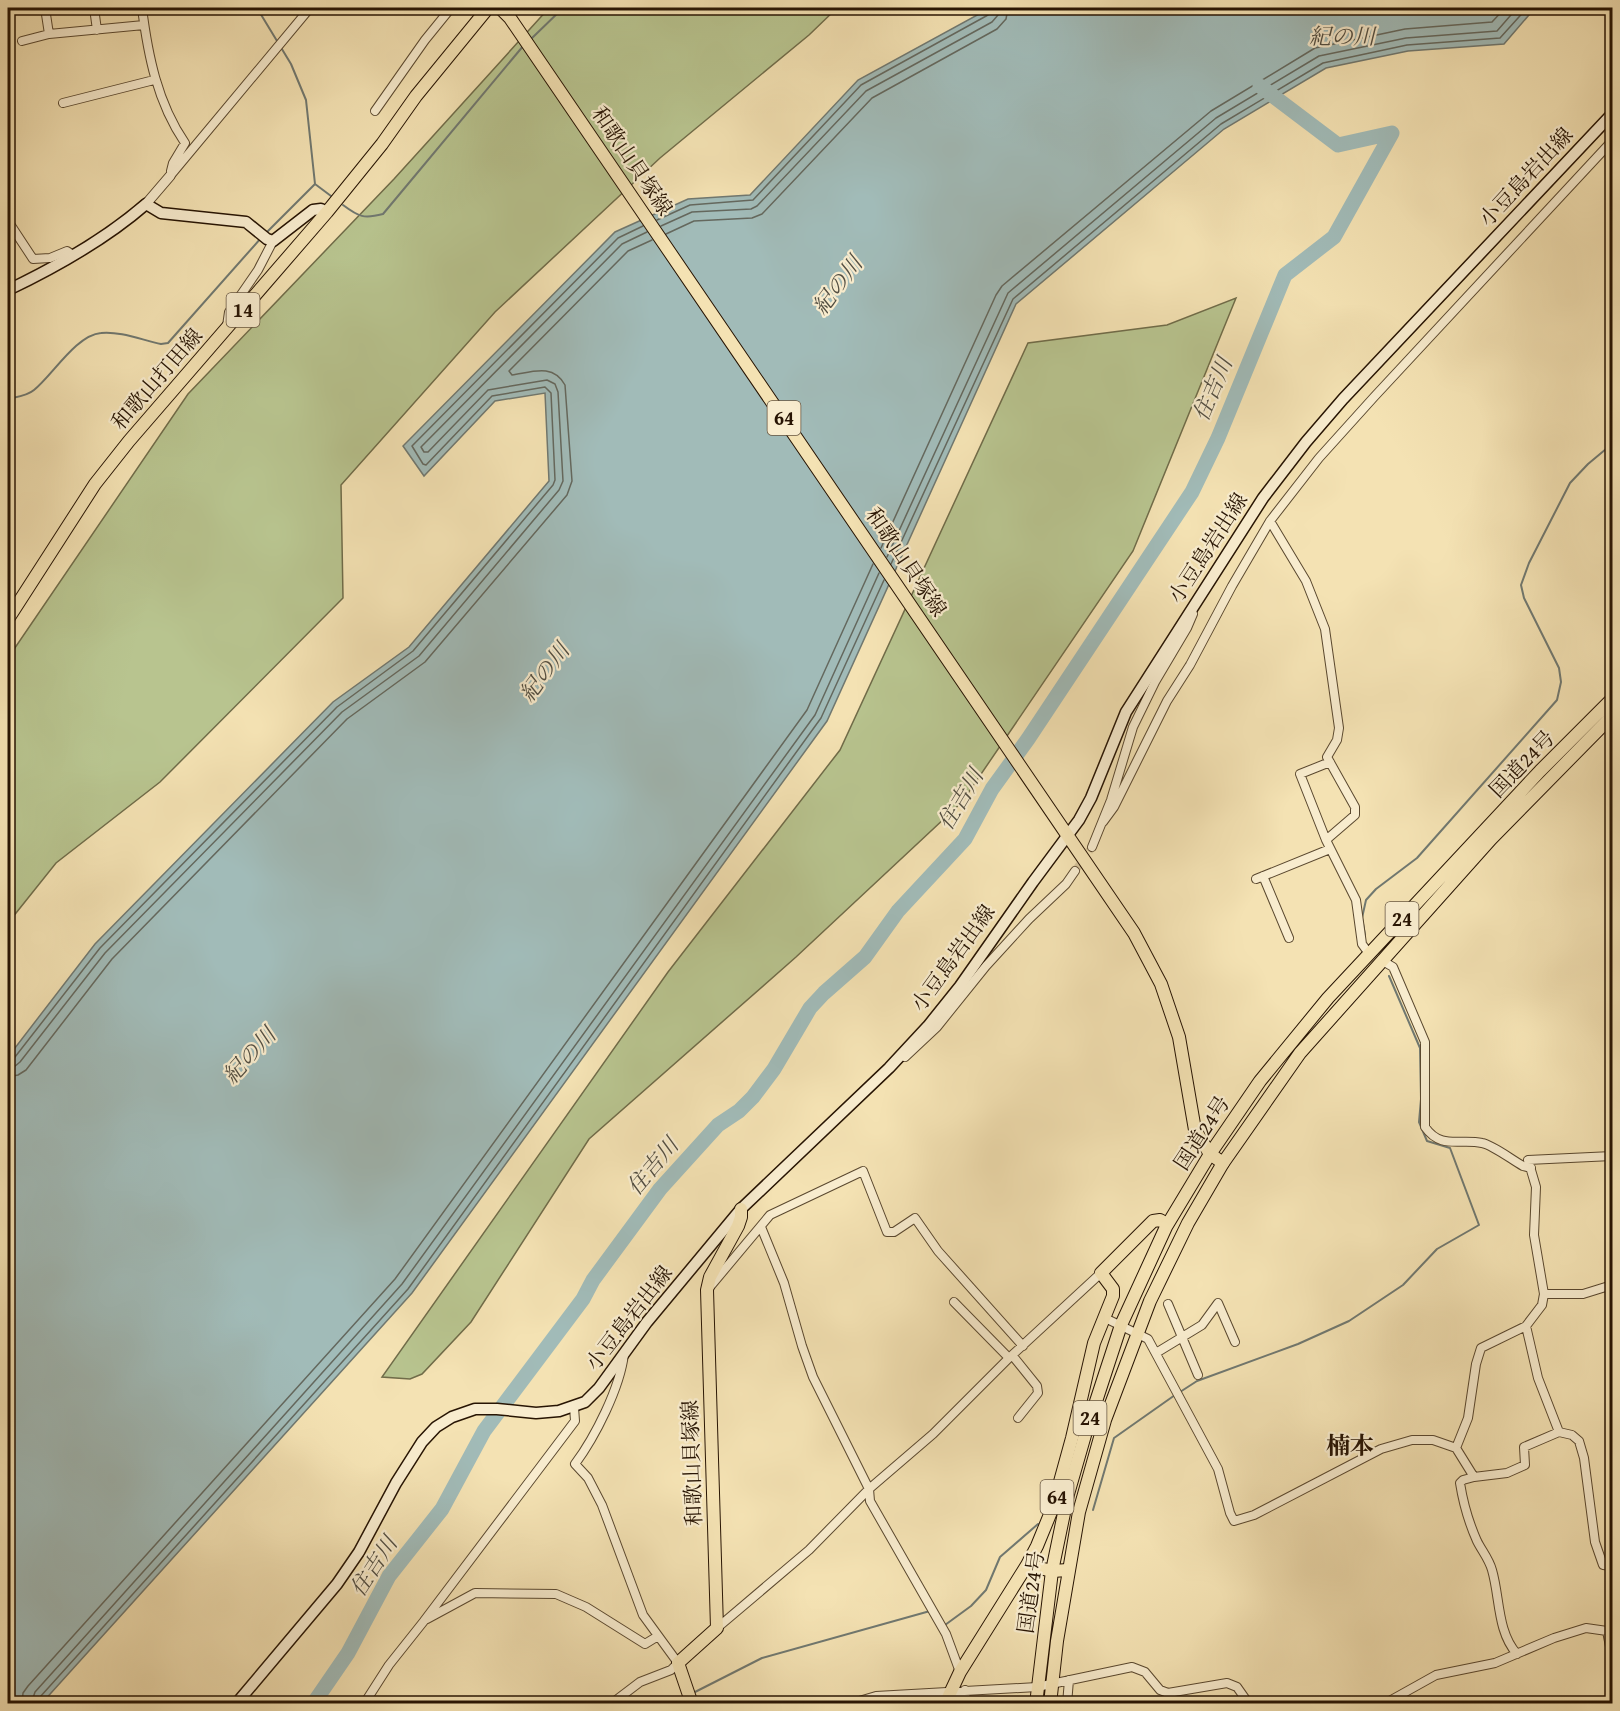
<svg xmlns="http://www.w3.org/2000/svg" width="1620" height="1711" font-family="'Gentium Book Plus','Noto Serif JP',serif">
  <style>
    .green { fill: #b8c48f; stroke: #706c49; stroke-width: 1.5 }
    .water { fill: #a1bbb8; stroke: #707870; stroke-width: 1.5 }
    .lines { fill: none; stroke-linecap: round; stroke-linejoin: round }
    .shore { stroke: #64685e; stroke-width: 1.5 }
    .stream { stroke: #707870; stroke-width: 2 }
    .river { stroke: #a1bbb8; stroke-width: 15 }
    .minor-tunnel { stroke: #d5c399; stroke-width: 8; stroke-dasharray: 8 4; stroke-linecap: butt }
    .minor-casing { stroke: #5a482f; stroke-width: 10 }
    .tertiary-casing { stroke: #5a482f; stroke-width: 11 }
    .secondary-casing { stroke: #271403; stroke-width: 13 }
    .primary-casing { stroke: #271403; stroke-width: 14 }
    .trunk-casing { stroke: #271403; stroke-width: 14 }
    .minor { stroke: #f8ecce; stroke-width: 8 }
    .tertiary { stroke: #f8ecce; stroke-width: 9 }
    .secondary { stroke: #f8ecce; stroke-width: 10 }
    .primary { stroke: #f4e2b3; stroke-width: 12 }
    .trunk { stroke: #f4e2b3; stroke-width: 12 }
    .labels { text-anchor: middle; stroke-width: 4.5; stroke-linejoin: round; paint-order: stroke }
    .shield { fill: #f8ecce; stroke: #665540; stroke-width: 1.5 }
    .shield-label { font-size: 20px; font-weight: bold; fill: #271403 }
    .street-label { font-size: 21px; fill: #271403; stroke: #f8ecce }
    .water-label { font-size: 22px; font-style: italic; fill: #524e42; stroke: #f8ecce }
    .quarter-label { font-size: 24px; font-weight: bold; fill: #271403; stroke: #f8ecce }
  </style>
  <rect width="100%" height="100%" fill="#f4e2b3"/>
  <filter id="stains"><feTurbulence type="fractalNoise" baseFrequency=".00333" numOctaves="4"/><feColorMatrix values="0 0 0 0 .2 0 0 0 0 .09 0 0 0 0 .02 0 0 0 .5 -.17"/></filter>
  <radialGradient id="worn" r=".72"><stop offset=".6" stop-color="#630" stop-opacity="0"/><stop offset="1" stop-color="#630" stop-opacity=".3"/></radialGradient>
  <!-- green -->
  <path class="green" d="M549,8h288l-28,27 -149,123 -165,154 -154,173 2,113 -183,184 -104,81 -48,60v-265l180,-264 206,-215z
    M1236,298l-103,253 -171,251 -166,155 -207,182 -118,183 -49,52 -12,5 -28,-2 286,-405 172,-222 188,-407 139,-18z"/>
  <!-- water -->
  <path class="water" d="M990,8h545l-31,36 -96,7 -82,17 -102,61 -208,175 -189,417 -415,572 -370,410h-34v-646l87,-113 238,-242 76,-55 140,-166 -4,-88 -50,8 -71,75 -21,-30 212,-214 73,-33 62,-4 108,-115z"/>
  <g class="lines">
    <!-- shore -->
    <path class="shore" d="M657,220l33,-15 63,-5 108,-115 127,-70 3,-7
      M661,226l31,-14 59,-3 6,-3 109,-115 126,-69 6,-7 1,-7
      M666,234l28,-13 58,-3 10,-4 110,-116 125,-69 9,-10 2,-11
      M881,548l115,-253 6,-9 209,-175 104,-63 90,-19 87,-7 13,-14
      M887,557l121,-264 208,-175 103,-62 87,-18 91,-7 20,-23
      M891,564l122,-265 208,-175 102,-61 84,-18 93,-7 27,-30
      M8,1060l7,-3 85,-109 237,-241 76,-56 140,-166 2,-5 -4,-87 -6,-6 -53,9 -66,69 -3,-1 -11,-18 206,-208 25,-12
      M8,1068l6,-1 6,-5 85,-109 237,-241 77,-56 140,-166 4,-9 -5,-89 -3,-8 -8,-4 -59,10 -60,62h-4l-3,-5 201,-203 25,-12
      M8,1077l10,-2 8,-5 86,-111 235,-240 78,-57 142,-167 5,-14 -7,-96c-12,-22 -33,-13 -53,-10l-3,-4 119,-120 24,-11
      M22,1704l1,-11 5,-7 367,-407 412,-569 66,-146
      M31,1704l4,-12 367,-408 413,-569 64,-142
      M38,1704l2,-7 368,-408 413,-571 63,-138"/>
    <!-- stream -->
    <path class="stream" d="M257,8l34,56 15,36 9,84 16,12
      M531,39l32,-31
      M343,205c16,12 21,14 40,9l141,-169
      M265,234l50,-50
      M8,399c8,-2 19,-3 26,-9 18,-14 42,-55 67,-57 19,-2 41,7 60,11l7,-1 93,-105
      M1365,935l-3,-17 4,-18 10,-11 41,-31 140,-158 4,-18 -2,-14 -35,-70 -3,-13 8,-22 41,-80 18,-19 24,-20
      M1180,1392l17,-11 101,-37 51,-23 54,-36 34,-36 42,-24 -29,-77 -23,-7 -8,-19 2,-23 -1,-51 -31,-72
      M1093,1510l21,-72 61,-43
      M945,1625l26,-19 15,-16 14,-33 38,-33
      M695,1692l67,-34 168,-47"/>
    <!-- river -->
    <path class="river" d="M313,1704l35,-51 41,-77 53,-67 42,-78 99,-132 10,-19 67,-91 58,-64 21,-14 14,-14 21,-28 36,-61 14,-15 41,-36 33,-46 67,-72 27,-50 36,-50 164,-247 26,-54 67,-163 49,-38 58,-104 -54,12 -78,-59"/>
    <!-- minor-tunnel -->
    <path class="minor-tunnel" d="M1075,871l17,-24"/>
    <defs>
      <path id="minor" d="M45,8l4,26
        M94,8l3,22
        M142,8c6,47 15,94 43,135l-12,20 -2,8
        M22,41l27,-7 95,-9
        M63,103l91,-23
        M375,111l50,-71 26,-32
        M170,176l140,-168
        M8,221l25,38 17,-1 17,-7 6,4
        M227,326l2,-14 29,-42 15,-29
        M1270,521l36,60 19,48 14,99 -2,12 -10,17 28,50v8l-29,25 30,60 6,44 8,11
        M1103,822l11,-15 53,-106 23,-36 42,-79 38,-65 49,-63 55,-61 238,-256
        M1326,840l-26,-66 30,-12
        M1092,847l19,-47 22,-73 22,-45 32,-54 6,-14
        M1263,876l26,62
        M1256,879l74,-30
        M1381,960l12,7 32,75v85c16,23 35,11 57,16 11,2 30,17 41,23l8,2
        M905,1057l32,-30 49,-61 43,-47 37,-35 9,-13
        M1612,1084v4
        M761,1227l23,56 18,63 11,31 56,112 1,12 76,133 14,38
        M709,1288l61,-73 93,-44 24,61h7l21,-14 23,33 85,95
        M1544,1294h39l29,-9
        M954,1302l55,56
        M1168,1304l30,71
        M1105,1318l43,21 70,130 12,44 4,8 20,-6 127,-66 31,-9h21l23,8 18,29 33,-4 18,-8 -1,-18 35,-15 13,3 7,6 5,17 11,84 8,23 9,1
        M1526,1326l12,52 21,54
        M1156,1353l46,-28 16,-22 17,39
        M1012,1355l25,31 1,7 -20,25
        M1456,1448l12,-30 8,-54 5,-16 45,-22 16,-21 2,-11 -10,-59 2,-48 -8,-27 84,-4
        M1474,1477l-11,3 -3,3c3,19 9,40 17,58 5,10 12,18 15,29 8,27 5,62 25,84
        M427,1619l48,-26 81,1 30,13 59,37 13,-8
        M717,1628l92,-78 60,-61 64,-55 76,-76 92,-85
        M1607,1631l5,26
        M965,1690l1,14
        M364,1704l25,-39 35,-44 151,-200 -1,-14
        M611,1704l29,-22 31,-12 7,-7 -35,-48 -41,-110 -14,-27 -13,-14c20,-27 45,-76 49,-110
        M849,1704l27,-8 161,-9 95,-20 13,5 15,18 8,3 59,-10 10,4 12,17
        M1067,1704l2,-24
        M1384,1704l52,-29 59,-12 59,-25 32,-10 21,3 5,-1"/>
      <path id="tertiary" d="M146,204l24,-28"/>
      <path id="secondary" d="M8,290c46,-22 99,-52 138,-86l15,9 85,9 21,17 6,2 40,-31 8,-1 6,3
        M236,1704l101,-120 22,-32 37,-69 26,-41 14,-15 16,-10 23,-8h22l39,4 23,-2 26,-9 14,-14 48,-66 94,-113 148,-141 39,-42 32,-40 73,-104 46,-62 12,-22 35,-86 137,-214 43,-56 37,-43 269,-285"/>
      <path id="primary" d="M500,8l10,10 624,915 27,51 18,53 16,93 15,24 13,9
        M8,619l87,-135 34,-43 198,-229 55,-68 34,-48 72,-88
        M1027,1565l25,6 16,-1
        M692,1704l-14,-41 39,-35 -10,-338 3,-13 28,-51 3,-9v-8
        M945,1704l15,-32 67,-107 10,-19 16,-39 19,-69 22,-95 19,-47v-7l-12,-16 52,-52 7,-1 7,4"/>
      <path id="trunk" d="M1036,1704l16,-133 16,-77 17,-59 36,-110 45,-98 44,-73 50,-73 68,-83 212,-227 72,-72
        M1050,1704l7,-63 22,-129 26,-92 45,-119 38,-78 35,-60 77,-110 191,-214 121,-123"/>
    </defs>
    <!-- minor casing -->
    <use href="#minor" class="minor-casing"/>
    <!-- tertiary casing -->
    <use href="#tertiary" class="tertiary-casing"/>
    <!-- secondary casing -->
    <use href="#secondary" class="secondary-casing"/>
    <!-- primary casing -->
    <use href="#primary" class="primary-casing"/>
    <!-- trunk casing -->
    <use href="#trunk" class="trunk-casing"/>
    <!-- minor -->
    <use href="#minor" class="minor"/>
    <!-- tertiary -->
    <use href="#tertiary" class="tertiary"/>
    <!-- secondary -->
    <use href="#secondary" class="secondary"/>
    <!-- primary -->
    <use href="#primary" class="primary"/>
    <!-- trunk -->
    <use href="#trunk" class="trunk"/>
  </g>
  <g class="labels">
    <!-- shield labels -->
    <g class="shield">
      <rect x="226.5" y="293" width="33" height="34" rx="4.5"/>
      <rect x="767.5" y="401" width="33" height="34" rx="4.5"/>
      <rect x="1385.5" y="902" width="33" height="34" rx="4.5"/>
      <rect x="1073.5" y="1401" width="33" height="34" rx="4.5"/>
      <rect x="1040.5" y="1480" width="33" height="34" rx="4.5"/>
    </g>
    <g class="shield-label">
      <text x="243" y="317">14</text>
      <text x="784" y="425">64</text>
      <text x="1402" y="926">24</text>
      <text x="1090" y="1425">24</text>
      <text x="1057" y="1504">64</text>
    </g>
    <!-- street labels -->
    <g class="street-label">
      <text transform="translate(632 161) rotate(56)" y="7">和歌山貝塚線</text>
      <text transform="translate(1526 177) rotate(-47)" y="7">小豆島岩出線</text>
      <text transform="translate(157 379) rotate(-49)" y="7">和歌山打田線</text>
      <text transform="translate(1208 548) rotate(-57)" y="7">小豆島岩出線</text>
      <text transform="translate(906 562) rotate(56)" y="7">和歌山貝塚線</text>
      <text transform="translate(1522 764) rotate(-46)" y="7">国道24号</text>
      <text transform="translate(953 958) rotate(-54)" y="7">小豆島岩出線</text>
      <text transform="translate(1202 1133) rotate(-57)" y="7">国道24号</text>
      <text transform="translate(629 1318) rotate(-52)" y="7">小豆島岩出線</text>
      <text transform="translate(692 1463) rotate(-92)" y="7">和歌山貝塚線</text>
      <text transform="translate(1031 1592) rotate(-82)" y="7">国道24号</text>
    </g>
    <!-- water labels -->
    <g class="water-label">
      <text x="1342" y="44">紀の川</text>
      <text transform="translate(837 285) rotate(-53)" y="8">紀の川</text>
      <text transform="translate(1212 389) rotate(-67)" y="8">住吉川</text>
      <text transform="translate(544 672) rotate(-53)" y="8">紀の川</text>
      <text transform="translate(960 799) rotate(-59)" y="8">住吉川</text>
      <text transform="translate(249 1055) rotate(-48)" y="8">紀の川</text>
      <text transform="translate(652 1166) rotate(-50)" y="8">住吉川</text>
      <text transform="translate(373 1566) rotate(-57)" y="8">住吉川</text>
    </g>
    <!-- quarter labels -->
    <g class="quarter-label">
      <text x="1350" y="1454">楠本</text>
    </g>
  </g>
  <!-- margin -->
  <rect width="1620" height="1711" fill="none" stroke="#f4e2b3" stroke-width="30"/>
  <rect x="9" y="9" width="1602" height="1693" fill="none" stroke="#271403" stroke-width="3"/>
  <rect x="15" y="15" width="1590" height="1681" fill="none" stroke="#271403" stroke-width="1.5"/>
  <rect width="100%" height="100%" filter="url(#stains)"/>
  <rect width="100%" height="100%" fill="url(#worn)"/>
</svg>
